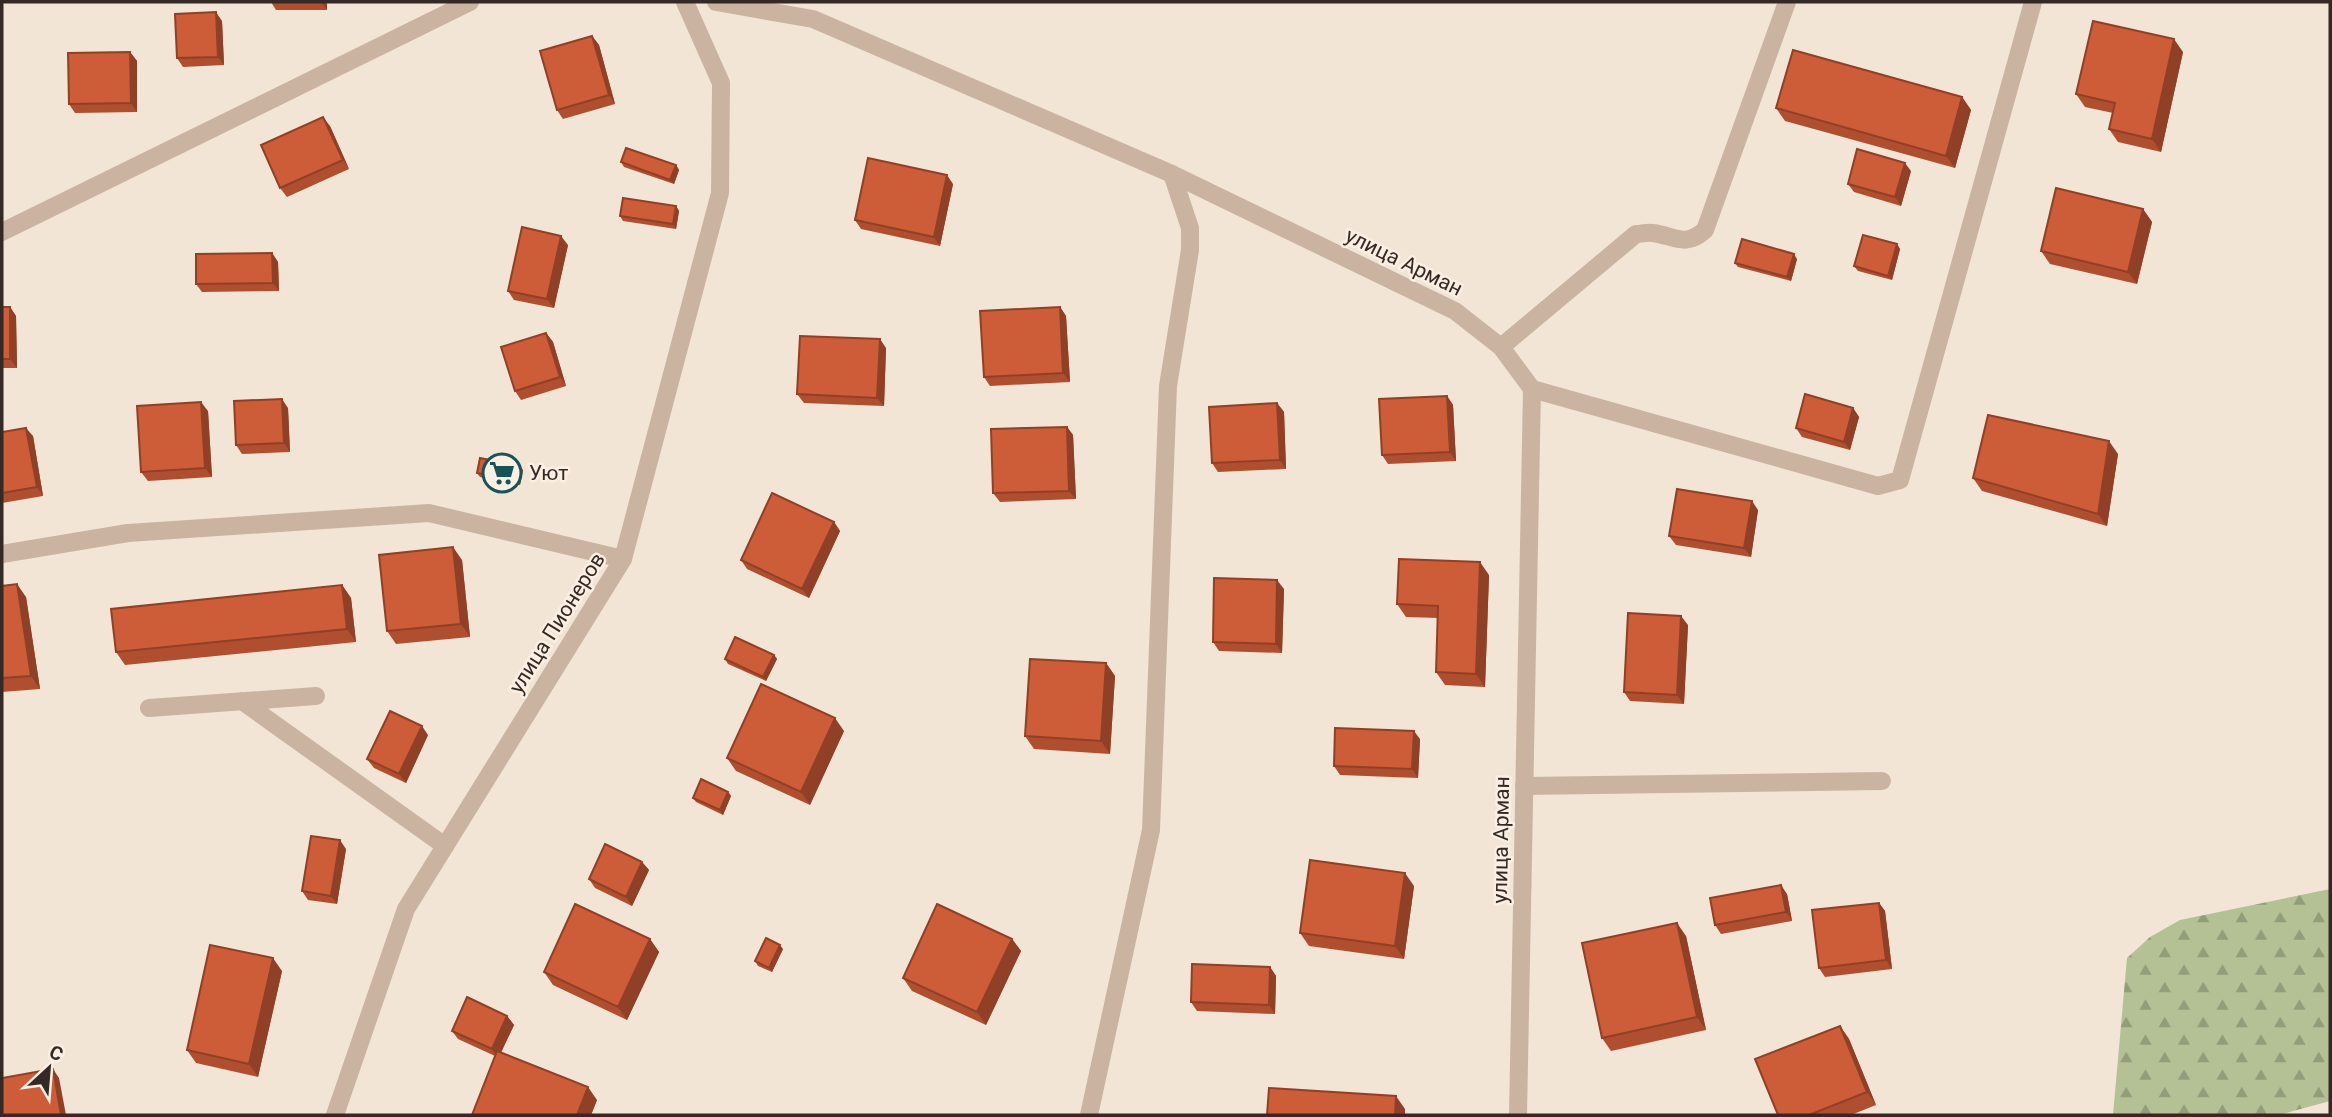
<svg xmlns="http://www.w3.org/2000/svg" width="2332" height="1117" font-family="Roboto,sans-serif">
  <style>
    .forest { fill: url(#forest-firs) }
    .lines { fill: none; stroke-linecap: round; stroke-linejoin: round }
    .lane { stroke: #cab4a1; stroke-width: 18 }
    .street { stroke: #cab4a1; stroke-width: 18 }
    .wall { fill: #b04f30 }
    .shaded-wall { fill: #904027 }
    .building { fill: #cd5c38; stroke: #904027; stroke-width: 2 }
    .labels { text-anchor: middle; stroke-width: 5; stroke-linejoin: round; paint-order: stroke }
    .street-label { font-size: 21px; fill: #342925; stroke: #faefe2 }
    .poi-label { font-size: 21px; fill: #342925; stroke: #faefe2; text-anchor: start }
  </style>
  <defs>
    <pattern id="forest-firs" width="22" height="20" patternUnits="userSpaceOnUse" patternTransform="scale(1.75)"><rect width="22" height="20" fill="#b3c195"/><path d="M5 1l3.5 6h-7zM16 11l3.5 6h-7z" fill="#929d79"/></pattern>
  </defs>
  <rect width="100%" height="100%" fill="#f2e5d6"/>
  <!-- forest -->
  <path class="forest" d="M2330,889v212l-51,14h-166l14,-157 23,-21 30,-17z"/>
  <g class="lines">
    <!-- lane -->
    <path class="lane" d="M2,232l468,-230
      M1501,347l135,-113c5,0 11,-2 17,-1 22,3 32,15 52,-3l82,-228
      M1532,389l346,97 22,-6 133,-478
      M2,554l126,-21 301,-20 194,46
      M242,701l203,145
      M149,708l167,-12
      M1524,786l358,-5
      M1089,1115l62,-285 17,-444 22,-136v-22l-18,-54"/>
    <!-- street -->
    <path class="street" d="M716,2l97,17 359,155 283,137 46,36 31,42 -14,726
      M335,1115l71,-206 217,-350 97,-366 1,-110 -36,-81"/>
  </g>
  <!-- wall -->
  <path class="wall" d="M271,2h56v8h-51z
    M222,21l2,44 -41,2 -6,-9z
    M592,36l7,9 16,59 -52,15 -6,-9z
    M130,52l7,9v51l-62,1 -6,-9z
    M2183,52l-22,100 -43,-10 -9,-13 4,-16 -28,-6 -9,-13z
    M1962,97l9,13 -16,58 -170,-47 -9,-13z
    M330,126l19,43 -62,28 -7,-9z
    M621,162l55,3 3,5 -5,14 -50,-17z
    M1911,171l-10,35 -47,-14 -6,-8z
    M953,184l-13,62 -79,-17 -6,-9z
    M676,206l3,5 -3,18 -53,-8 -3,-5z
    M2143,209l9,13 -15,62 -87,-20 -9,-13z
    M1897,244l3,5 -8,31 -34,-9 -4,-5z
    M568,245l-14,63 -40,-8 -6,-9z
    M272,253l6,9 1,29 -77,1 -6,-8z
    M1797,259l-6,22 -53,-14 -3,-4z
    M2,307h8l6,9 1,52h-15z
    M1060,307l6,9 4,66 -80,4 -6,-9z
    M546,333l7,9 13,44 -45,14 -6,-9z
    M886,348l-2,58 -80,-3 -7,-9z
    M1447,396l6,9 3,56 -68,3 -6,-9z
    M1277,403l7,9 2,57 -68,3 -6,-9z
    M288,408l2,44 -48,2 -6,-9z
    M1853,408l6,9 -9,33 -48,-13 -6,-9z
    M208,411l4,66 -64,4 -7,-9z
    M1067,427l6,8 3,64 -76,3 -7,-9z
    M2,432l31,4 10,60 -41,7z
    M2118,454l-11,72 -125,-35 -9,-13z
    M523,470l-3,15 -40,-8 -3,-4z
    M1758,510l-7,47 -75,-12 -7,-9z
    M834,522l6,9 -31,67 -62,-29 -6,-9z
    M462,560l8,77 -74,7 -9,-13z
    M1489,575l-4,112 -40,-2 -9,-13 2,-54 -32,-1 -9,-13z
    M342,585l9,13 5,44 -231,23 -9,-13z
    M2,586l24,11 14,92 -38,3z
    M1284,589l-2,64 -63,-2 -6,-9z
    M1688,625l-4,79 -54,-3 -6,-9z
    M774,655l3,4 -11,22 -38,-17 -3,-5z
    M1106,663l9,13 -5,78 -76,-5 -9,-13z
    M844,731l-34,74 -74,-34 -9,-13z
    M428,735l-22,48 -32,-15 -7,-9z
    M1420,739l-2,39 -78,-3 -6,-9z
    M728,792l3,4 -8,19 -27,-13 -3,-4z
    M346,849l-9,55 -29,-4 -6,-9z
    M642,862l7,8 -17,36 -37,-18 -6,-9z
    M1414,886l-10,73 -95,-13 -9,-13z
    M1787,894l5,27 -71,13 -6,-9z
    M1879,903l6,8 7,58 -67,8 -6,-9z
    M1686,936l20,94 -95,21 -9,-13z
    M650,939l9,13 -32,68 -74,-35 -9,-13z
    M1012,939l9,12 -35,74 -74,-34 -9,-13z
    M783,949l-11,23 -14,-6 -3,-5z
    M1270,967l6,9 -1,38 -78,-3 -6,-9z
    M282,971l-24,106 -62,-14 -9,-13z
    M507,1016l7,9 -13,28 96,47 -6,15h-119l23,-59 -37,-17 -6,-8z
    M1840,1026l9,13 27,66 -25,10h-73z"/>
  <!-- shaded-wall -->
  <path class="shaded-wall" d="M321,2h6v8z
    M216,12l6,9 2,44 -6,-8z
    M592,36l7,9 16,59 -6,-9z
    M2174,39l9,13 -22,100 -9,-13z
    M130,52l7,9v51l-6,-9z
    M1962,97l9,13 -16,58 -9,-12z
    M323,117l7,9 19,43 -6,-9z
    M1905,163l6,8 -10,35 -6,-9z
    M676,165l3,5 -5,14 -4,-4z
    M947,175l6,9 -13,62 -6,-9z
    M676,206l3,5 -3,18 -3,-5z
    M2143,209l9,13 -15,62 -9,-12z
    M561,236l7,9 -14,63 -7,-9z
    M1897,244l3,5 -8,31 -4,-4z
    M272,253l6,9 1,29 -6,-8z
    M1794,254l3,5 -6,22 -4,-4z
    M10,307l6,9 1,52 -7,-9z
    M1060,307l6,9 4,66 -7,-9z
    M546,333l7,9 13,44 -6,-9z
    M880,339l6,9 -2,58 -7,-8z
    M1447,396l6,9 3,56 -6,-9z
    M282,399l6,9 2,44 -6,-9z
    M201,402l7,9 4,66 -7,-9z
    M1277,403l7,9 2,57 -6,-9z
    M1853,408l6,9 -9,33 -6,-8z
    M1067,427l6,8 3,64 -7,-8z
    M26,428l7,8 10,60 -6,-9z
    M2109,441l9,13 -11,72 -9,-12z
    M520,466l3,4 -3,15 -3,-4z
    M1752,501l6,9 -7,47 -7,-9z
    M834,522l6,9 -31,67 -7,-9z
    M453,547l9,13 8,77 -9,-13z
    M1480,562l9,13 -4,112 -9,-13z
    M1277,580l7,9 -2,64 -6,-9z
    M17,584l9,13 14,92 -9,-13z
    M342,585l9,13 5,44 -9,-13z
    M1681,616l7,9 -4,79 -7,-9z
    M774,655l3,4 -11,22 -3,-4z
    M1106,663l9,13 -5,78 -9,-13z
    M835,718l9,13 -34,74 -9,-13z
    M422,726l6,9 -22,48 -7,-9z
    M1414,731l6,8 -2,39 -6,-9z
    M728,792l3,4 -8,19 -3,-5z
    M340,840l6,9 -9,55 -6,-8z
    M642,862l7,8 -17,36 -6,-9z
    M1405,873l9,13 -10,73 -9,-13z
    M1781,885l6,9 5,27 -6,-9z
    M1879,903l6,8 7,58 -6,-9z
    M1677,923l9,13 20,94 -9,-13z
    M650,939l9,13 -32,68 -9,-13z
    M1012,939l9,12 -35,74 -9,-13z
    M780,945l3,4 -11,23 -3,-4z
    M273,958l9,13 -24,106 -9,-13z
    M1270,967l6,9 -1,38 -6,-9z
    M507,1016l7,9 -16,33 -6,-9z
    M1840,1026l9,13 27,66 -9,-13z
    M53,1069l6,9 7,37h-5z
    M588,1087l9,13 -6,15h-14z
    M1396,1096l9,13v6h-10z"/>
  <!-- building -->
  <path class="building" d="M216,12l2,45 -41,1 -2,-44z
    M2093,21l81,18 -22,100 -43,-10 6,-26 -39,-9z
    M592,36l17,59 -52,15 -17,-59z
    M1793,50l169,47 -16,59 -170,-48z
    M130,52l1,51 -62,1 -1,-51z
    M323,117l20,43 -63,28 -19,-43z
    M626,148l50,17 -6,15 -49,-18z
    M1857,149l48,14 -10,34 -47,-13z
    M868,158l79,17 -13,62 -79,-17z
    M2056,188l87,21 -15,63 -87,-21z
    M623,198l53,8 -3,18 -53,-8z
    M522,227l39,9 -14,63 -39,-8z
    M1863,235l34,9 -9,32 -34,-10z
    M1742,239l52,15 -7,23 -52,-14z
    M272,253l1,30 -77,1v-30z
    M2,307h8v52h-8z
    M1060,307l3,66 -79,4 -4,-66z
    M546,333l14,44 -45,14 -14,-44z
    M800,336l80,3 -3,59 -80,-4z
    M1805,394l48,14 -9,34 -48,-14z
    M1447,396l3,56 -68,3 -3,-56z
    M282,399l2,44 -48,2 -2,-44z
    M201,402l4,66 -64,4 -4,-66z
    M1277,403l3,57 -68,3 -3,-56z
    M1988,415l121,26 -11,73 -125,-36z
    M1067,427l2,64 -76,2 -2,-64z
    M26,428l11,59 -35,6v-61z
    M480,458l40,8 -3,15 -40,-8z
    M1677,489l75,12 -8,47 -75,-12z
    M772,493l62,29 -32,67 -61,-29z
    M453,547l8,77 -74,7 -8,-76z
    M1399,559l81,3 -4,112 -40,-2 2,-66 -41,-2z
    M1214,578l63,2 -1,64 -63,-2z
    M17,584l14,92 -29,2v-92z
    M342,585l5,44 -231,23 -5,-43z
    M1628,613l53,3 -4,79 -53,-3z
    M735,637l39,18 -11,22 -38,-18z
    M1030,659l76,4 -5,78 -76,-5z
    M761,684l74,34 -34,74 -74,-34z
    M390,711l32,15 -23,48 -32,-15z
    M1335,728l79,3 -2,38 -78,-3z
    M701,779l27,13 -8,18 -27,-12z
    M311,836l29,4 -9,56 -29,-5z
    M605,844l37,18 -16,35 -37,-18z
    M1310,860l95,13 -10,73 -95,-13z
    M1781,885l5,27 -71,13 -5,-27z
    M1879,903l7,57 -67,8 -7,-58z
    M575,904l75,35 -32,68 -74,-35z
    M937,904l75,35 -35,73 -74,-34z
    M1677,923l20,94 -95,21 -20,-95z
    M766,938l14,7 -11,23 -14,-7z
    M210,945l63,13 -24,106 -62,-14z
    M1192,964l78,3 -1,38 -78,-3z
    M467,997l40,19 -15,33 -40,-18z
    M1840,1026l27,66 -58,23h-31l-23,-56z
    M497,1051l91,36 -11,28h-105z
    M53,1069l8,46h-59v-37z
    M1269,1088l127,8 -1,19h-128z"/>
  <!-- icons -->
  <defs>
    <symbol id="supermarket-ring" viewBox="-11 -11 22 22"><circle r="9.5" fill="#faefe2" stroke="#185358" stroke-width="1.5"/><path d="M-6-5.5h2.5l.6 2H6L4.5 2H-2.5L-4.4-4H-6ZM-1.5 3.2a1.3 1.3 0 1 0 .1 0ZM3 3.2a1.3 1.3 0 1 0 .1 0Z" fill="#185358"/></symbol>
  </defs>
  <g fill-rule="evenodd">
    <use href="#supermarket-ring" x="480" y="451" width="44" height="44"/>
  </g>
  <g class="labels">
    <!-- street labels -->
    <g class="street-label">
      <text transform="translate(1404 262) rotate(26)" y="7">улица Арман</text>
      <text transform="translate(557 623) rotate(-58)" y="7">улица Пионеров</text>
      <text transform="translate(1501 840) rotate(-89)" y="7">улица Арман</text>
    </g>
    <!-- poi labels -->
    <g class="poi-label">
      <text x="529" y="480">Уют</text>
    </g>
  </g>
  <!-- border -->
  <rect width="2332" height="1117" fill="none" stroke="#342925" stroke-width="7"/>
  <!-- north arrow -->
  <g transform="translate(49 1068) rotate(26)" stroke="#faefe2" stroke-width="5" paint-order="stroke">
  <path d="M0-5L12 26L0 18L-12 26Z" fill="#342925"/>
  <text y="-10" font-size="19" font-weight="bold" text-anchor="middle" fill="#342925">С</text>
  </g>
</svg>
